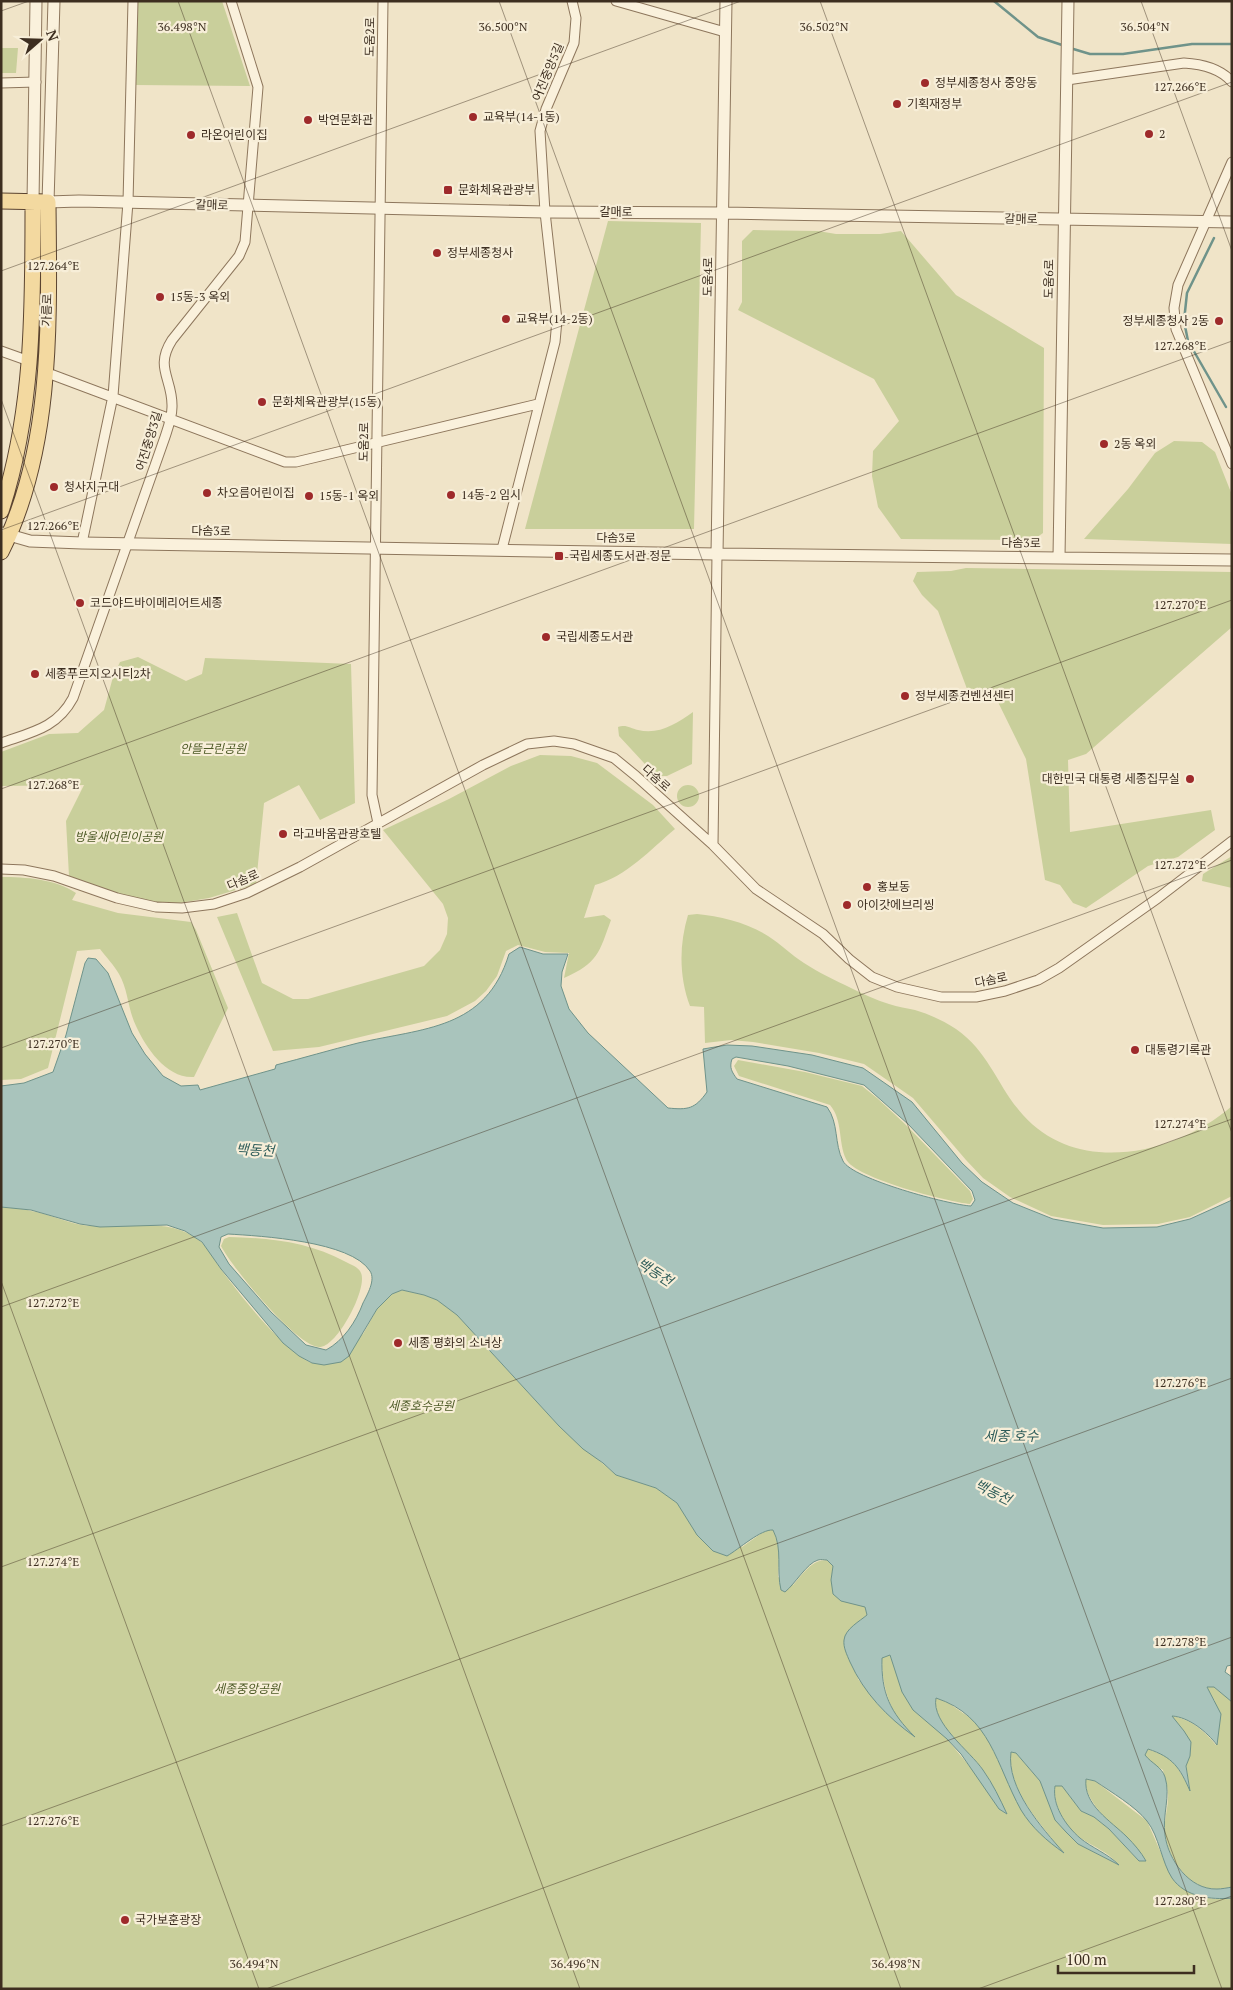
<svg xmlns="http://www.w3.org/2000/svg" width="1233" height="1990" font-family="'PT Serif','Noto Sans KR',serif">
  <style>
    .green { fill: #c9cf9b }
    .water { fill: #a9c4bc; stroke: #6f938a; fill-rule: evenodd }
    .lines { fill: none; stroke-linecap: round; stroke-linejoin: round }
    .stream { stroke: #6f938a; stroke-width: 2.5 }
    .minor-casing { stroke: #8d765c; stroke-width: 11 }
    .tertiary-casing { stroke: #8d765c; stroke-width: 13 }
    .primary-casing { stroke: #5b4430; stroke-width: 17 }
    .minor { stroke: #faf1dc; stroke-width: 9 }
    .tertiary { stroke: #faf1dc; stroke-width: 11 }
    .primary { stroke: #f3d9a0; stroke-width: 15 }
    .ticks { fill: none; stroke: #3d2e20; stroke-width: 1; stroke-opacity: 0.45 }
    .poi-dot { fill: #9e2a2b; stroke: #f7eed8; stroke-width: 2 }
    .labels { text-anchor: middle; stroke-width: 4.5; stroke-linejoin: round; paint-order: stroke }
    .street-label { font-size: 12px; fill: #3d2e20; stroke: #f7eed8 }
    .poi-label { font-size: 12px; fill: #3d2e20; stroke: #f7eed8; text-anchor: start }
    .park-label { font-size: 12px; font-style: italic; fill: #4d5a26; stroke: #f7eed8 }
    .water-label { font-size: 14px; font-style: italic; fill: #2f5d5a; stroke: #f7eed8 }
    .ticks-label { font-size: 12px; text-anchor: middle; fill: #3d2e20; stroke: #f7eed8; stroke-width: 4.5; stroke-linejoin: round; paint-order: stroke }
  </style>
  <rect width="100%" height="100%" fill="#f0e4c8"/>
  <!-- green -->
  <path class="green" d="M137,1h85l28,85 -115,-1z
    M1,48h17l-2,25h-15z
    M608,221l93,2 -7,306h-169z
    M753,230l65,1 18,3h44l21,-3 55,64 88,53 -1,185 -10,7 -132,-1 -23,-32 -6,-31 1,-25 26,-30 -25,-42 -136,-69 4,-8v-61z
    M1174,441l28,1 13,10 17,43v49l-148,-5 44,-50 27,-36z
    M966,568l266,4v55l-146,127 -18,6 2,72 141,-22 4,20 -37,27 -30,9 -62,42 -13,-5 -13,-18 -15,-5 -19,-121 -29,-59 -27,-3 -32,-86 -16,-16 -9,-14 4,-9 34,-1z
    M138,657l48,24 16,-7 3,-16 146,6 4,139 -35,17 -21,-35 -35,18 -8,81 -47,14 -53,9 -87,-31 -3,-55 18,-36 -83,1v-34l48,-18 29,-1 26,-23 9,-33 7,-15z
    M693,712l-1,52 -25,12h-11l-37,-40 -1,-9c8,-3 12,1 20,3 21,5 38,-6 55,-18z
    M540,755l31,1 26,7 56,42 22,24c-24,20 -49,48 -80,56l-11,33 20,-3 7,5c-12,33 -13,43 -47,58l5,-25 -24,-1 -27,-7 -12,6 -9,25 -11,15 -11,10 -28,15 -128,31 -46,4 -56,-134 20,-4 25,70 31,16h15l116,-33 16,-16 7,-16 1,-16 -5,-14 -60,-74 66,-31 62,-33z
    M677 796a11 11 0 1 1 22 0a11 11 0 1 1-22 0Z
    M1232,856v32l-30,-7 1,-7z
    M1,877c25,0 54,2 75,16l-4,7 46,13 73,9 5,8 32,78 -34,69c-27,2 -48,-29 -58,-51 -8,-16 -8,-37 -17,-52 -5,-9 -13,-17 -19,-25l-23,2 -29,117 -27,11 -20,1z
    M697,914c23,2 51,9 71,22 13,8 23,19 36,27 15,10 31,17 47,25 12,6 25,12 38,16 9,3 18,4 26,6 14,4 29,11 41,19 34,24 41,57 67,86 55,62 154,39 209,-9v90l-42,21 -32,7 -55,1 -52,-9 -41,-19 -27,-19 -17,-18 -53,-62 -49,-34 -45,-11 -66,-11 -22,-2 -26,3 -1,-36 -14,-1c-11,-29 -11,-61 -2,-91z
    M738,1060l67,12 57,14 15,12 28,26 65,67 3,8 -3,5c-21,-2 -116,-26 -124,-45 -8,-17 -3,-39 -16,-54l-91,-29 -5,-10z
    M1,1207c10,1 21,1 30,4 18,3 34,11 51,14 40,6 83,-11 118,16 8,6 14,19 20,27 22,30 60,78 91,95l52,-29 14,-25 15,-15 10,-4 22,5 13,5 20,15 102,111 57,49 40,13 21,15 9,12 56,32 24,-17h7c8,15 6,31 5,47l15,8c10,-11 18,-25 34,-25l6,6 -2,14 34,27 2,8 -17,14 8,50 25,31 19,14c-15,-19 -20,-43 -20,-66l8,-3 5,14 52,70 28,34 24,36 8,5c-8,-15 -14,-31 -24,-44 -14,-20 -51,-46 -47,-72l11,4 29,20 12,17 33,70 40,42c-20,-29 -54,-59 -50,-100l5,2 24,28 16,39 22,24 39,20c-7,-11 -23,-17 -35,-25 -16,-11 -29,-33 -27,-53h7l19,25 13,6 15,12 30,32h6c-16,-24 -60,-52 -60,-82l10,2 52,40 25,57 11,10 13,8 19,3 17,-1v91h-1231z
    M229,1237c41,1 80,5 117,25 5,3 13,5 15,11 7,15 -24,75 -42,74 -23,-1 -87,-80 -98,-101l3,-7z
    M1207,1686l7,1 18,15v185c-5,1 -10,2 -15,2 -28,1 -48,-30 -52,-54 -2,-14 4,-28 3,-42 0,-7 -4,-15 -5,-23l-13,-8 -5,-7 2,-6c29,9 29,17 43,40l-4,-24 4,-9 -6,-25 -13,-15c18,2 34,15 45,29l-1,-44 -7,-8z"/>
  <!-- water -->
  <path class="water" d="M520,947l23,7h25l-6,18 -1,14 8,23 19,24 80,75c20,2 27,1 39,-16l-4,-43 24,-4 25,1 60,9 51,13 49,34 50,61 20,19 31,21 40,16 50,9 54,-1 33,-8 42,-19v465l-5,1 -2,6 7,5v25l-18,-15h-7l14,27 -4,31c-10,-13 -28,-28 -45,-29l12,15 7,11 -1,14 -4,10 4,25c-10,-23 -17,-34 -42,-42l-3,6c6,8 17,12 20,22 6,19 -3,38 0,58 3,24 24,55 52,54 4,0 10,-1 15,-2v11c-21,2 -47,-1 -60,-20 -10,-15 -13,-42 -25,-57 -12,-15 -36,-29 -52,-40l-9,-2c-3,26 25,42 41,58 7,7 14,15 19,24h-7l-30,-32 -15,-12 -13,-6 -19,-25h-7c-3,19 10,39 25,52 12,10 27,15 39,27l-41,-21 -12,-12 -11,-12 -15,-39 -24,-28 -5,-1c-5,36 31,76 53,101 -17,-12 -32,-25 -43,-43 -25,-45 -30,-94 -85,-112 -5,25 34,53 47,72 10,14 17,29 24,44l-8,-5 -38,-55 -14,-15 -34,-29 -11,-18 -12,-37 -8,3c-1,35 8,54 33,79 -28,-20 -51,-44 -65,-75 -3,-7 -7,-15 -6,-22 1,-11 16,-19 23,-25l-2,-8 -24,-6 -8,-7 -2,-14 2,-14 -6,-6c-3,0 -6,-1 -9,0 -11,3 -23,24 -33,32l-4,-2c-5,-20 2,-41 -8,-60 -12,-1 -34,19 -46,26l-14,-5 -16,-16 -20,-32 -21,-15 -40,-13 -13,-12 -20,-14 -24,-23 -102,-111 -20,-15 -13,-5 -22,-5 -10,4 -15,15 -28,47 -8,6 -17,3 -12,-2 -13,-7 -16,-13 -62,-74 -19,-27 -17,-11 -18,-6 -67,2 -20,-3 -49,-14 -30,-3v-121l23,-3 29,-11 13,-37 19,-72 3,-5 8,1 12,14 24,60 13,21 18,22 18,10 17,-1 2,5 75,-21 1,-4c27,-7 54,-15 82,-22 65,-15 128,-13 151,-89zM736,1057l52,9 76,19 44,39 64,67 3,9 -4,6c-21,-1 -119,-27 -128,-45 -9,-17 -4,-38 -16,-54l-90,-28c-5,-7 -8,-11 -5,-20zM228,1234c33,2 123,7 142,37 6,9 -3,24 -7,32 -7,19 -20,38 -37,47l-20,-5 -35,-33 -42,-48 -10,-17 2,-10z"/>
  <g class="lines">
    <!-- stream -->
    <path class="stream" d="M994,1l44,36 27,9
      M1070,48l20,6h33l69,-10h40
      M1214,238l-27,55 -3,28 4,20 38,66"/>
    <defs>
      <path id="minor" d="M616,1l109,31
        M1067,80l117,-17c18,1 36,5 48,19
        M1,83l35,-1
        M1232,162l-54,123 -4,23 2,21 56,135
        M1,351l28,10
        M45,372l240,90h11l242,-58
        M82,543l31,-147 15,-194 5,-201
        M502,549l53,-207 2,-22 -12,-108 -5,-81 6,-22 28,-66 2,-25 -4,-17
        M1,743c31,-11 56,-15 72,-45l92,-261c3,-9 7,-20 7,-30 1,-28 -18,-39 0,-67l67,-84 6,-14 13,-155 -27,-86
        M378,823l-6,-28 11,-794
        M713,845l4,-291
        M1,869l23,1 30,6 63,22 39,9 26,1 32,-4 33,-11 53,-26 183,-102 44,-21 27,-3 20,3 40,14 22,18 77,69 43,44 67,45 26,25 23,18 25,10 44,10h35l29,-6 33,-11 21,-12 99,-70 74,-57"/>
      <path id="tertiary" d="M54,1l-6,201 31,-1 466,11 179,1 508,9
        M33,202l3,-201
        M2,533l28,8 52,2 635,11 515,6
        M717,554l9,-553
        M1059,557l9,-556"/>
      <path id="primary" d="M1,201l47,1c1,115 6,245 -47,350
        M1,511c33,-100 32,-205 32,-309"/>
    </defs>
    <!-- minor casing -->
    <use href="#minor" class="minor-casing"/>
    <!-- tertiary casing -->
    <use href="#tertiary" class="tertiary-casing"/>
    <!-- primary casing -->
    <use href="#primary" class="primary-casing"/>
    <!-- minor -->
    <use href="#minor" class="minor"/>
    <!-- tertiary -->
    <use href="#tertiary" class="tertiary"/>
    <!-- primary -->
    <use href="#primary" class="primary"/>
  </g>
  <!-- ticks -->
  <path class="ticks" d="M178,1l723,1988M499,1l723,1988M820,1l412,1132M1141,1l91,250M1,11l28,-10M1,271l740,-270M1,399l579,1590M1,530l1231,-448M1,789l1231,-448M1,1048l1231,-448M1,1281l258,708M1,1307l1231,-447M1,1567l1231,-448M1,1826l1231,-448M266,1989l966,-352M978,1989l254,-93"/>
  <!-- markers -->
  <g class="poi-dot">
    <circle cx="925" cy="83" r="5"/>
    <circle cx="897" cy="104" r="5"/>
    <circle cx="473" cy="117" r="5"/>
    <circle cx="308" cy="120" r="5"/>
    <circle cx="1149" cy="134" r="5"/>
    <circle cx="191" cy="135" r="5"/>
    <rect x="443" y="185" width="10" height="10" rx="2.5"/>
    <circle cx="437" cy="253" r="5"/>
    <circle cx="160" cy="297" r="5"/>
    <circle cx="506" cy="319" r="5"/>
    <circle cx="1219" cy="321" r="5"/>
    <circle cx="262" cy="402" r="5"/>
    <circle cx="1104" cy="444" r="5"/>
    <circle cx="54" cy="487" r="5"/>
    <circle cx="207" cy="493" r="5"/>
    <circle cx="451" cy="495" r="5"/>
    <circle cx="309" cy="496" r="5"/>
    <rect x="554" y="551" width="10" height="10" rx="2.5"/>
    <circle cx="80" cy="603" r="5"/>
    <circle cx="546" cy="637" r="5"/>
    <circle cx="35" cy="674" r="5"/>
    <circle cx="905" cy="696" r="5"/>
    <circle cx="1190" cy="779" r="5"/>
    <circle cx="283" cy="834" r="5"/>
    <circle cx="867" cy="887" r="5"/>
    <circle cx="847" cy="905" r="5"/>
    <circle cx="1135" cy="1050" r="5"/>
    <circle cx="398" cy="1343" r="5"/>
    <circle cx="125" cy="1920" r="5"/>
  </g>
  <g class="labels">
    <!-- street labels -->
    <g class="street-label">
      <text transform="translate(370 37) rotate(-89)" y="4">도움2로</text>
      <text transform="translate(548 72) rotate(-67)" y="4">어진중앙5길</text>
      <text transform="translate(212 205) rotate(2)" y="4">갈매로</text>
      <text x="616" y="216">갈매로</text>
      <text transform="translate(1021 219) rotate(1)" y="4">갈매로</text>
      <text transform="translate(708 277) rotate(-89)" y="4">도움4로</text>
      <text transform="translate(1049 279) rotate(-89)" y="4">도움6로</text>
      <text transform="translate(47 310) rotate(-88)" y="4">가름로</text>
      <text transform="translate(149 441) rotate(-73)" y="4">어진중앙3길</text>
      <text transform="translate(364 442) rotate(-89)" y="4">도움2로</text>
      <text transform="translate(211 531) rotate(1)" y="4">다솜3로</text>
      <text transform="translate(616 538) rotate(1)" y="4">다솜3로</text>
      <text transform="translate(1021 543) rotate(1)" y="4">다솜3로</text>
      <text transform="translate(656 778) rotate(42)" y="4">다솜로</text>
      <text transform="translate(243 880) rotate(-23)" y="4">다솜로</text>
      <text transform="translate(991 980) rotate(-12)" y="4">다솜로</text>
    </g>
    <!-- poi labels -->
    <g class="poi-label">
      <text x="935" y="87">정부세종청사 중앙동</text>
      <text x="907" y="108">기획재정부</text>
      <text x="483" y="121">교육부(14-1동)</text>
      <text x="318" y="124">박연문화관</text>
      <text x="1159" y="138">2</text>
      <text x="201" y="139">라온어린이집</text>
      <text x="458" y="194">문화체육관광부</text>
      <text x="447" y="257">정부세종청사</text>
      <text x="170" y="301">15동-3 옥외</text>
      <text x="516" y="323">교육부(14-2동)</text>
      <text x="1209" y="325" text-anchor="end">정부세종청사 2동</text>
      <text x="272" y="406">문화체육관광부(15동)</text>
      <text x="1114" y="448">2동 옥외</text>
      <text x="64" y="491">청사지구대</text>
      <text x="217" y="497">차오름어린이집</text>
      <text x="461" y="499">14동-2 임시</text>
      <text x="319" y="500">15동-1 옥외</text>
      <text x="569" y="560">국립세종도서관 정문</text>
      <text x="90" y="607">코드야드바이메리어트세종</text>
      <text x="556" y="641">국립세종도서관</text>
      <text x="45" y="678">세종푸르지오시티2차</text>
      <text x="915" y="700">정부세종컨벤션센터</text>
      <text x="1180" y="783" text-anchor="end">대한민국 대통령 세종집무실</text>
      <text x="293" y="838">라고바움관광호텔</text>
      <text x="877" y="891">홍보동</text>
      <text x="857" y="909">아이갓에브리씽</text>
      <text x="1145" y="1054">대통령기록관</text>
      <text x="408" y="1347">세종 평화의 소녀상</text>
      <text x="135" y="1924">국가보훈광장</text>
    </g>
    <!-- park labels -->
    <g class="park-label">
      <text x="213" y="753">안뜰근린공원</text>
      <text x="119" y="841">방울새어린이공원</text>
      <text x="421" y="1410">세종호수공원</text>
      <text x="247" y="1693">세종중앙공원</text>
    </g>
    <!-- water labels -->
    <g class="water-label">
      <text transform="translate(255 1150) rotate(3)" y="5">백동천</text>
      <text transform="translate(655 1272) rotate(33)" y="5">백동천</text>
      <text x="1011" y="1441">세종 호수</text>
      <text transform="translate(993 1492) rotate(26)" y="5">백동천</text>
    </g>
  </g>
  <g class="ticks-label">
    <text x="182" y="31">36.498°N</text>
    <text x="503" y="31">36.500°N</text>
    <text x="824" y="31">36.502°N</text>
    <text x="1145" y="31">36.504°N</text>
    <text x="1180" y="91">127.266°E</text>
    <text x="53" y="270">127.264°E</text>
    <text x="1180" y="350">127.268°E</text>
    <text x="53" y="530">127.266°E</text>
    <text x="1180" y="609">127.270°E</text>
    <text x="53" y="789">127.268°E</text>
    <text x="1180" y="869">127.272°E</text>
    <text x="53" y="1048">127.270°E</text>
    <text x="1180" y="1128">127.274°E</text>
    <text x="53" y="1307">127.272°E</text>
    <text x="1180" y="1387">127.276°E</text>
    <text x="53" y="1566">127.274°E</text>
    <text x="1180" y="1646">127.278°E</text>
    <text x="53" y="1825">127.276°E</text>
    <text x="1180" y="1905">127.280°E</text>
    <text x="254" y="1968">36.494°N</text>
    <text x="575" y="1968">36.496°N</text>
    <text x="896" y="1968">36.498°N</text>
  </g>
  <!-- border -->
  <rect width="1233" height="1990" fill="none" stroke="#3d2e20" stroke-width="5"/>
  <!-- north arrow -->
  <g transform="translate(40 40) rotate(70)" stroke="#f7eed8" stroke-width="4" paint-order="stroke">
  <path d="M0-4L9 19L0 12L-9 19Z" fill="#3d2e20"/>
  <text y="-8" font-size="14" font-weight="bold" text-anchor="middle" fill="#3d2e20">N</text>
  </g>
  <!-- scale -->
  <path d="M1058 1965v8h136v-8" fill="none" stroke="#3d2e20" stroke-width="2.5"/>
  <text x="1066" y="1965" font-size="15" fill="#3d2e20" stroke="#f7eed8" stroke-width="4" paint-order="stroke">100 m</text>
</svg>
